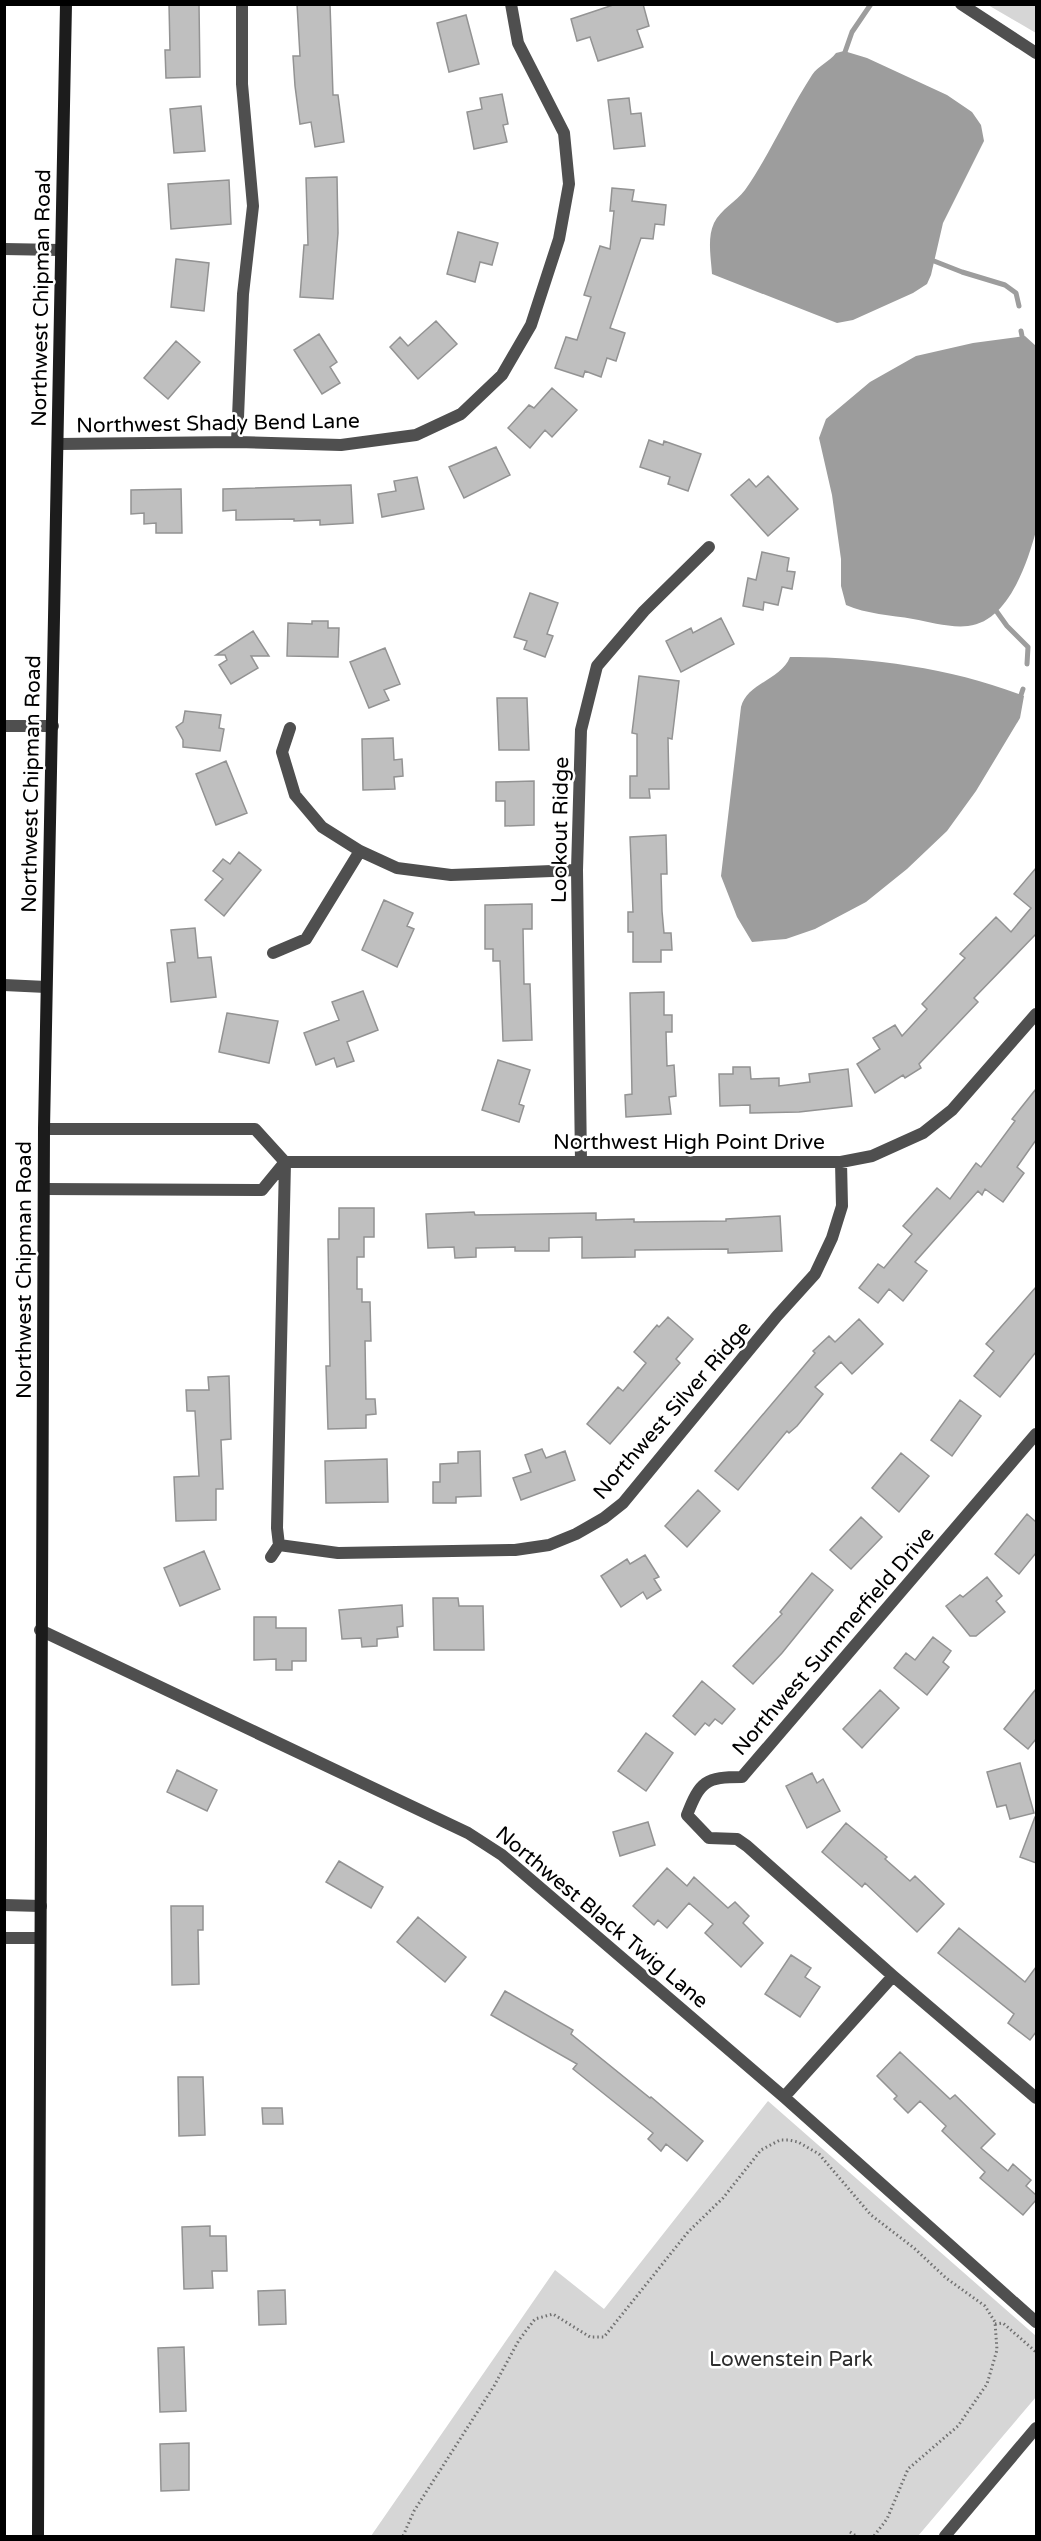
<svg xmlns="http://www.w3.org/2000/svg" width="1041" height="2541" font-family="'Varela Round',sans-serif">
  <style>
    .green { fill: #d6d6d6 }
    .water { fill: #9d9d9d }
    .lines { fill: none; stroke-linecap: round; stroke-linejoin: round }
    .stream { stroke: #9d9d9d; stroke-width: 5 }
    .building { fill: #bfbfbf; stroke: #939393; stroke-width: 1.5 }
    .path { stroke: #717171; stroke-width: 3; stroke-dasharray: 1.5 3; stroke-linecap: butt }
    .street { stroke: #4f4f4f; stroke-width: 12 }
    .secondary { stroke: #1c1c1c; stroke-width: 12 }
    .labels { text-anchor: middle; stroke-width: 5; stroke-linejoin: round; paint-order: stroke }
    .street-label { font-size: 21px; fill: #000; stroke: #fff }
    .park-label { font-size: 21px; fill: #2d2d2d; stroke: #fff }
  </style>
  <rect width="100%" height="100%" fill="#fff"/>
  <!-- green -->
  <path class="green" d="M988,5h48v28z
    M768,2101l268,235v61l-118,139h-547l184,-266 49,39z"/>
  <!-- water -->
  <path class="water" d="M844,51l23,7 80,37 25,17 9,13 3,16 -41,82 -12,52 -4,9 -14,9 -60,27 -16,3 -125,-49c-1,-16 -5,-36 2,-51 7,-14 22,-21 31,-33 25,-36 43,-78 67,-115 6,-9 17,-13 24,-22z
    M1025,336l11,10v185c-9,33 -28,91 -68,95 -18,2 -38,-4 -55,-7 -22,-4 -47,-5 -67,-14l-5,-19v-27l-9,-64 -13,-57 7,-19 44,-37 46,-26 57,-13z
    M790,657c76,-1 163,11 234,39l-4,22 -44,73 -29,40 -40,38 -41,33 -51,27 -29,10 -34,3 -15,-25 -16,-41 20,-169c6,-24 40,-27 49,-50z"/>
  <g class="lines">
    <!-- stream -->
    <path class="stream" d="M845,52l7,-20 19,-28
      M934,261l28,11 43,13 11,8 3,13
      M1021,331l1,5
      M997,612l10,14 21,21 -1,17
      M1021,695l2,-6"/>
  </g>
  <!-- building -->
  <path class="building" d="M169,4h30l1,73 -34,1 -1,-28h5z
    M297,4h33l3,91h5l6,47 -29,5 -4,-25 -11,2 -5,-38 -2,-30h7z
    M616,4h27l6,22 -12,4 6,17 -45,14 -8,-24 -13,4 -6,-22z
    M466,15l13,49 -30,8 -12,-49z
    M502,94l6,30 -5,1 4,17 -33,7 -7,-37 15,-3 -2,-11z
    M629,98l2,16 10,-1 4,33 -31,3 -6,-49z
    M201,106l4,45 -31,2 -4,-44z
    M337,177l1,56 -5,66 -33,-2 4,-52h4l-2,-67z
    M229,180l2,44 -60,5 -3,-45z
    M612,188l22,2 -2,11 34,4 -2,20 -9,-1 -2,15 -12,-1 -31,90 15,5 -9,28 -9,-3 -6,19 -16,-6 -2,6 -28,-9 11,-31 11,3 14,-43 -7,-2 16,-49 10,3 4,-38h-4z
    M458,232l40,11 -6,22 -12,-3 -5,20 -28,-8z
    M176,259l33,4 -5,48 -33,-4z
    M436,321l21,23 -39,35 -28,-32 10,-10 8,9z
    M319,334l18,28 -7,5 10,16 -18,11 -28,-44z
    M176,341l24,21 -32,37 -24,-21z
    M552,388l25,22 -25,27 -7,-7 -15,18 -22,-20 21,-23 5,3z
    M649,440l14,5 1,-4 37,13 -13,37 -20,-7 2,-7 -30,-10z
    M496,447l14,28 -46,23 -15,-31z
    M768,476l30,33 -30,27 -37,-41 18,-16 7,8z
    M417,477l7,32 -42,8 -4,-23 18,-3 -2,-10z
    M351,485l2,38 -33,2v-5l-26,1v-2l-58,1v-10l-13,1v-22z
    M181,489l1,44h-26v-10l-12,1v-11l-13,1v-24z
    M762,552l27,6 -2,13 8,1 -3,17 -10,-2 -4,18 -14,-3 -1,8 -20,-4 5,-28 8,2z
    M530,593l28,10 -11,31 6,2 -8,21 -21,-8 3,-8 -13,-4z
    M721,618l13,26 -53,28 -15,-31 25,-13 2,5z
    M312,621h16v7h11l-1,29 -51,-1 1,-33 24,1z
    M253,631l16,25h-18l7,12 -27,16 -12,-19 8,-5 -2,-5h-9z
    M385,648l15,36 -16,6 5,10 -20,8 -19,-46z
    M639,676l40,5 -7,58 -4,-1 1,51h-20l1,9h-20v-22h7v-42l-5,-1z
    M497,698h30l2,52h-30z
    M185,711l36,4 -2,13 5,1 -4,22 -37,-4v-7l-7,-13 7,-5z
    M393,738l1,22 8,-1 1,17 -9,1 1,12 -32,1 -1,-51z
    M226,761l21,52 -31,12 -20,-51z
    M534,781v44l-29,1v-25h-9v-19z
    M666,835l1,39h-6l1,37 2,22h7l1,17h-11v12h-28v-30h-5v-20h5l-3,-75z
    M239,852l22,18 -37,46 -19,-16 18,-21 -10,-8 10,-12 7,5z
    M1036,868v66l-62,64 4,4 -59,62 2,4 -16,10 -2,-3 -28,18 -18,-29 23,-15 -7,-11 22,-13 7,11 25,-27 -5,-5 43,-46 -5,-4 36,-37 15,15 20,-24 -17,-14z
    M384,900l29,13 -6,13 7,3 -17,38 -35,-17z
    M532,904v25h-9l1,55h6l2,56 -29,1 -3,-80h-7v-12h-8v-44z
    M195,928l3,30 13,-1 5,40 -45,5 -4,-39 8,-1 -4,-32z
    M363,991l15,39 -31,12 7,19 -17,6 -3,-9 -18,7 -12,-32 35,-13 -7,-18z
    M664,992v23h8v17h-6l1,34 7,-1 2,31 -7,1 2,17 -45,3 -1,-22 7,-1 -2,-101z
    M227,1013l51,8 -9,42 -50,-11z
    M498,1060l32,10 -11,34 5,2 -5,16 -37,-12z
    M733,1067h17l1,12 28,-1v8l31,-4 -1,-8 39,-5 4,37 -53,6 -49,1v-8l-30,1 -1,-32h14z
    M1036,1089v51l-19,27 7,6 -21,29 -18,-13 -3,6 -4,-4 -63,71 12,9 -24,30 -14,-12 -11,14 -19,-15 19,-24 6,4 28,-34 -9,-8 34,-38 13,11 26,-36 5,4 34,-46 -3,-2z
    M339,1208h35v29h-10v20h-7v32h5v13h8l1,39h-6l1,58h9l1,15 -10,1v13l-38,1 -2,-63h4l-2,-127h11z
    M474,1212l1,3 121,-2v7l38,-1v3l92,-1v-2l54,-3 2,35 -54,2v-4l-93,1v7l-53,1v-21l-33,1v13h-34v-4l-39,1v9l-21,1 -1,-11 -26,1 -2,-34z
    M1036,1287v65l-36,45 -26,-21 20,-25 -8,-7z
    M668,1317l25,22 -17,20 4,4 -70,81 -23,-20 31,-37 5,4 23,-28 -12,-11 23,-27 2,2z
    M859,1319l24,25 -31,30 -11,-12 -26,25 8,7 -26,32 -8,7 -2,-2 -49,59 -23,-19 100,-118 -2,-2 16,-15 6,6z
    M229,1376l2,63 -10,1 2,49h-7v31l-40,1 -2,-44 25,-1 -4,-65h-8l-1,-21h23l-1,-13z
    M960,1400l21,16 -29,40 -21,-16z
    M542,1449l4,9 19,-7 10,29 -54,20 -8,-22 18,-6 -6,-17z
    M480,1451l1,45 -25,1v6h-23v-21h7v-18l18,-1v-11z
    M901,1453l28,23 -30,36 -27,-24z
    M387,1459l1,43 -62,1 -1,-42z
    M698,1490l22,21 -33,36 -22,-21z
    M1027,1514l9,8v31l-17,21 -24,-20z
    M861,1517l21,20 -31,32 -21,-19z
    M204,1551l16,38 -40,17 -16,-38z
    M645,1555l14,22 -5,2 7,11 -14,9 -4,-7 -22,15 -20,-31 26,-17 3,5z
    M812,1573l21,17 -51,63 -29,31 -20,-18 49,-52 -2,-2z
    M987,1577l15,19 -6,5 9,11 -29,24h-6l-24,-30 14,-11 3,2z
    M433,1598h25l1,8h24l1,44h-50z
    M402,1605l1,21 -6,1 1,10 -21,2v7l-15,1 -1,-9 -19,1 -3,-29z
    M254,1617h22v11h30v33h-14v9h-16v-11l-22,1z
    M933,1637l18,14 -8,11 6,5 -22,28 -33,-27 12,-15 9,7z
    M702,1681l33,28 -13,15 -7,-5 -6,7 -4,-3 -10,12 -22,-19z
    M1036,1689v50l-8,10 -24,-20z
    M880,1690l19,18 -37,40 -19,-19z
    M646,1733l27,20 -27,38 -28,-20z
    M1020,1763l14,50 -24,6 -4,-14 -9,2 -10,-35z
    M177,1770l40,20 -10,21 -40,-19z
    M812,1773l5,10 6,-4 17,32 -33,17 -21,-42z
    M1035,1817h1v46l-16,-6z
    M648,1822l7,23 -35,11 -7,-24z
    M846,1823l41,34 -2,2 25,22 5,-5 29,28 -27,28 -52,-49 -3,4 -40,-35z
    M339,1861l44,26 -12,21 -45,-26z
    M667,1868l20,18 7,-9 34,31 7,-6 14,14 -6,7 20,20 -22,24 -36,-34 8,-9 -24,-21 -22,25 -9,-8 -4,5 -21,-19z
    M171,1906h32v24h-5l1,54 -27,1z
    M418,1917l48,40 -21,25 -48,-40z
    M959,1928l66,54 11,-15v65l-6,8 -22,-17 6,-9 -76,-61z
    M791,1955l20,13 -6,9 15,10 -20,30 -35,-23z
    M505,1991l68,39 -2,4 79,64 1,-1 52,44 -16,20 -21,-17 -5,7 -13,-12 5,-6 -80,-64 4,-5 -86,-49z
    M900,2052l50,47 5,-4 40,39 -14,14 27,23 5,-7 18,16 -5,6 10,9v5l-13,15 -43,-37 5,-6 -43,-41 4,-5 -26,-25 -12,12 -14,-14 3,-3 -20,-20z
    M178,2077h25l2,58 -26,1z
    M262,2108h20l1,16h-20z
    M210,2226v10h16l1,35h-15l1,17 -29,1 -2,-62z
    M285,2290l1,34 -27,1 -1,-34z
    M184,2347l2,64 -26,1 -2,-64z
    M189,2443v47l-28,1 -1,-47z"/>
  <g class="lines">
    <!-- path -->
    <path class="path" d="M995,2324l8,-1 33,29
      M850,2532l6,4
      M403,2536l11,-25 80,-125 25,-46 16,-21 18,-5 37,23h14l84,-105 35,-34 38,-48 19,-10h9l9,2 21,12 52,61 43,33 32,30 39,28 10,16 2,28 -10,34 -29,42 -50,43 -21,50 -13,17"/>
    <!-- street -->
    <path class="street" d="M961,4l75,49
      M4,249l56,1
      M237,442l6,-148 10,-88 -11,-122v-80
      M59,444l178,-2 104,3 75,-10 45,-21 41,-39 29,-50 28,-86 10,-55 -5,-51 -46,-90 -7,-39
      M4,726h49
      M290,728l-8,24 13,43 27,32 38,24 37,17 54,7 126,-5
      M273,953l33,-14 54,-88
      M4,985l42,2
      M44,1129h211l30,33h556l31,-6 51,-23 29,-23 84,-96
      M581,1161l-4,-291 4,-140 16,-64 47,-55 65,-64
      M44,1189l218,1 23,-28
      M1036,1434l-294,343c-36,0 -42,4 -55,38l22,23 28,1 10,7 146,130 143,122
      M279,1545l-2,-17 8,-366
      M271,1557l8,-12 59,8 177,-3 34,-5 27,-11 28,-16 19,-15 154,-187 38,-42 17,-36 10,-32 -1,-44
      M40,1630l428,203 34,22 282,242 252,225
      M4,1905l37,1
      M4,1938h36
      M784,2097l109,-121
      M945,2536l91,-108"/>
    <!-- secondary -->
    <path class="secondary" d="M38,2536l6,-1407 22,-1125"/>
  </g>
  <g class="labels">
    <!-- street labels -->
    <g class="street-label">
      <text transform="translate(41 298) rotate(-89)" y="7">Northwest Chipman Road</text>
      <text transform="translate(218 423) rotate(-1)" y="7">Northwest Shady Bend Lane</text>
      <text transform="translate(31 784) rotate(-89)" y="7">Northwest Chipman Road</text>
      <text transform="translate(560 830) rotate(-89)" y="7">Lookout Ridge</text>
      <text x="689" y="1149">Northwest High Point Drive</text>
      <text transform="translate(24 1270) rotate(-90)" y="7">Northwest Chipman Road</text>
      <text transform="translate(672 1410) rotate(-49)" y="7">Northwest Silver Ridge</text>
      <text transform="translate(833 1641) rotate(-49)" y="7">Northwest Summerfield Drive</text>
      <text transform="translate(602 1917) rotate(40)" y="7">Northwest Black Twig Lane</text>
    </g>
    <!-- park labels -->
    <g class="park-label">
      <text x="791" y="2366">Lowenstein Park</text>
    </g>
  </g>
  <!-- border -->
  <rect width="1041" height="2541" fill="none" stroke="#000000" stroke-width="12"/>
</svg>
